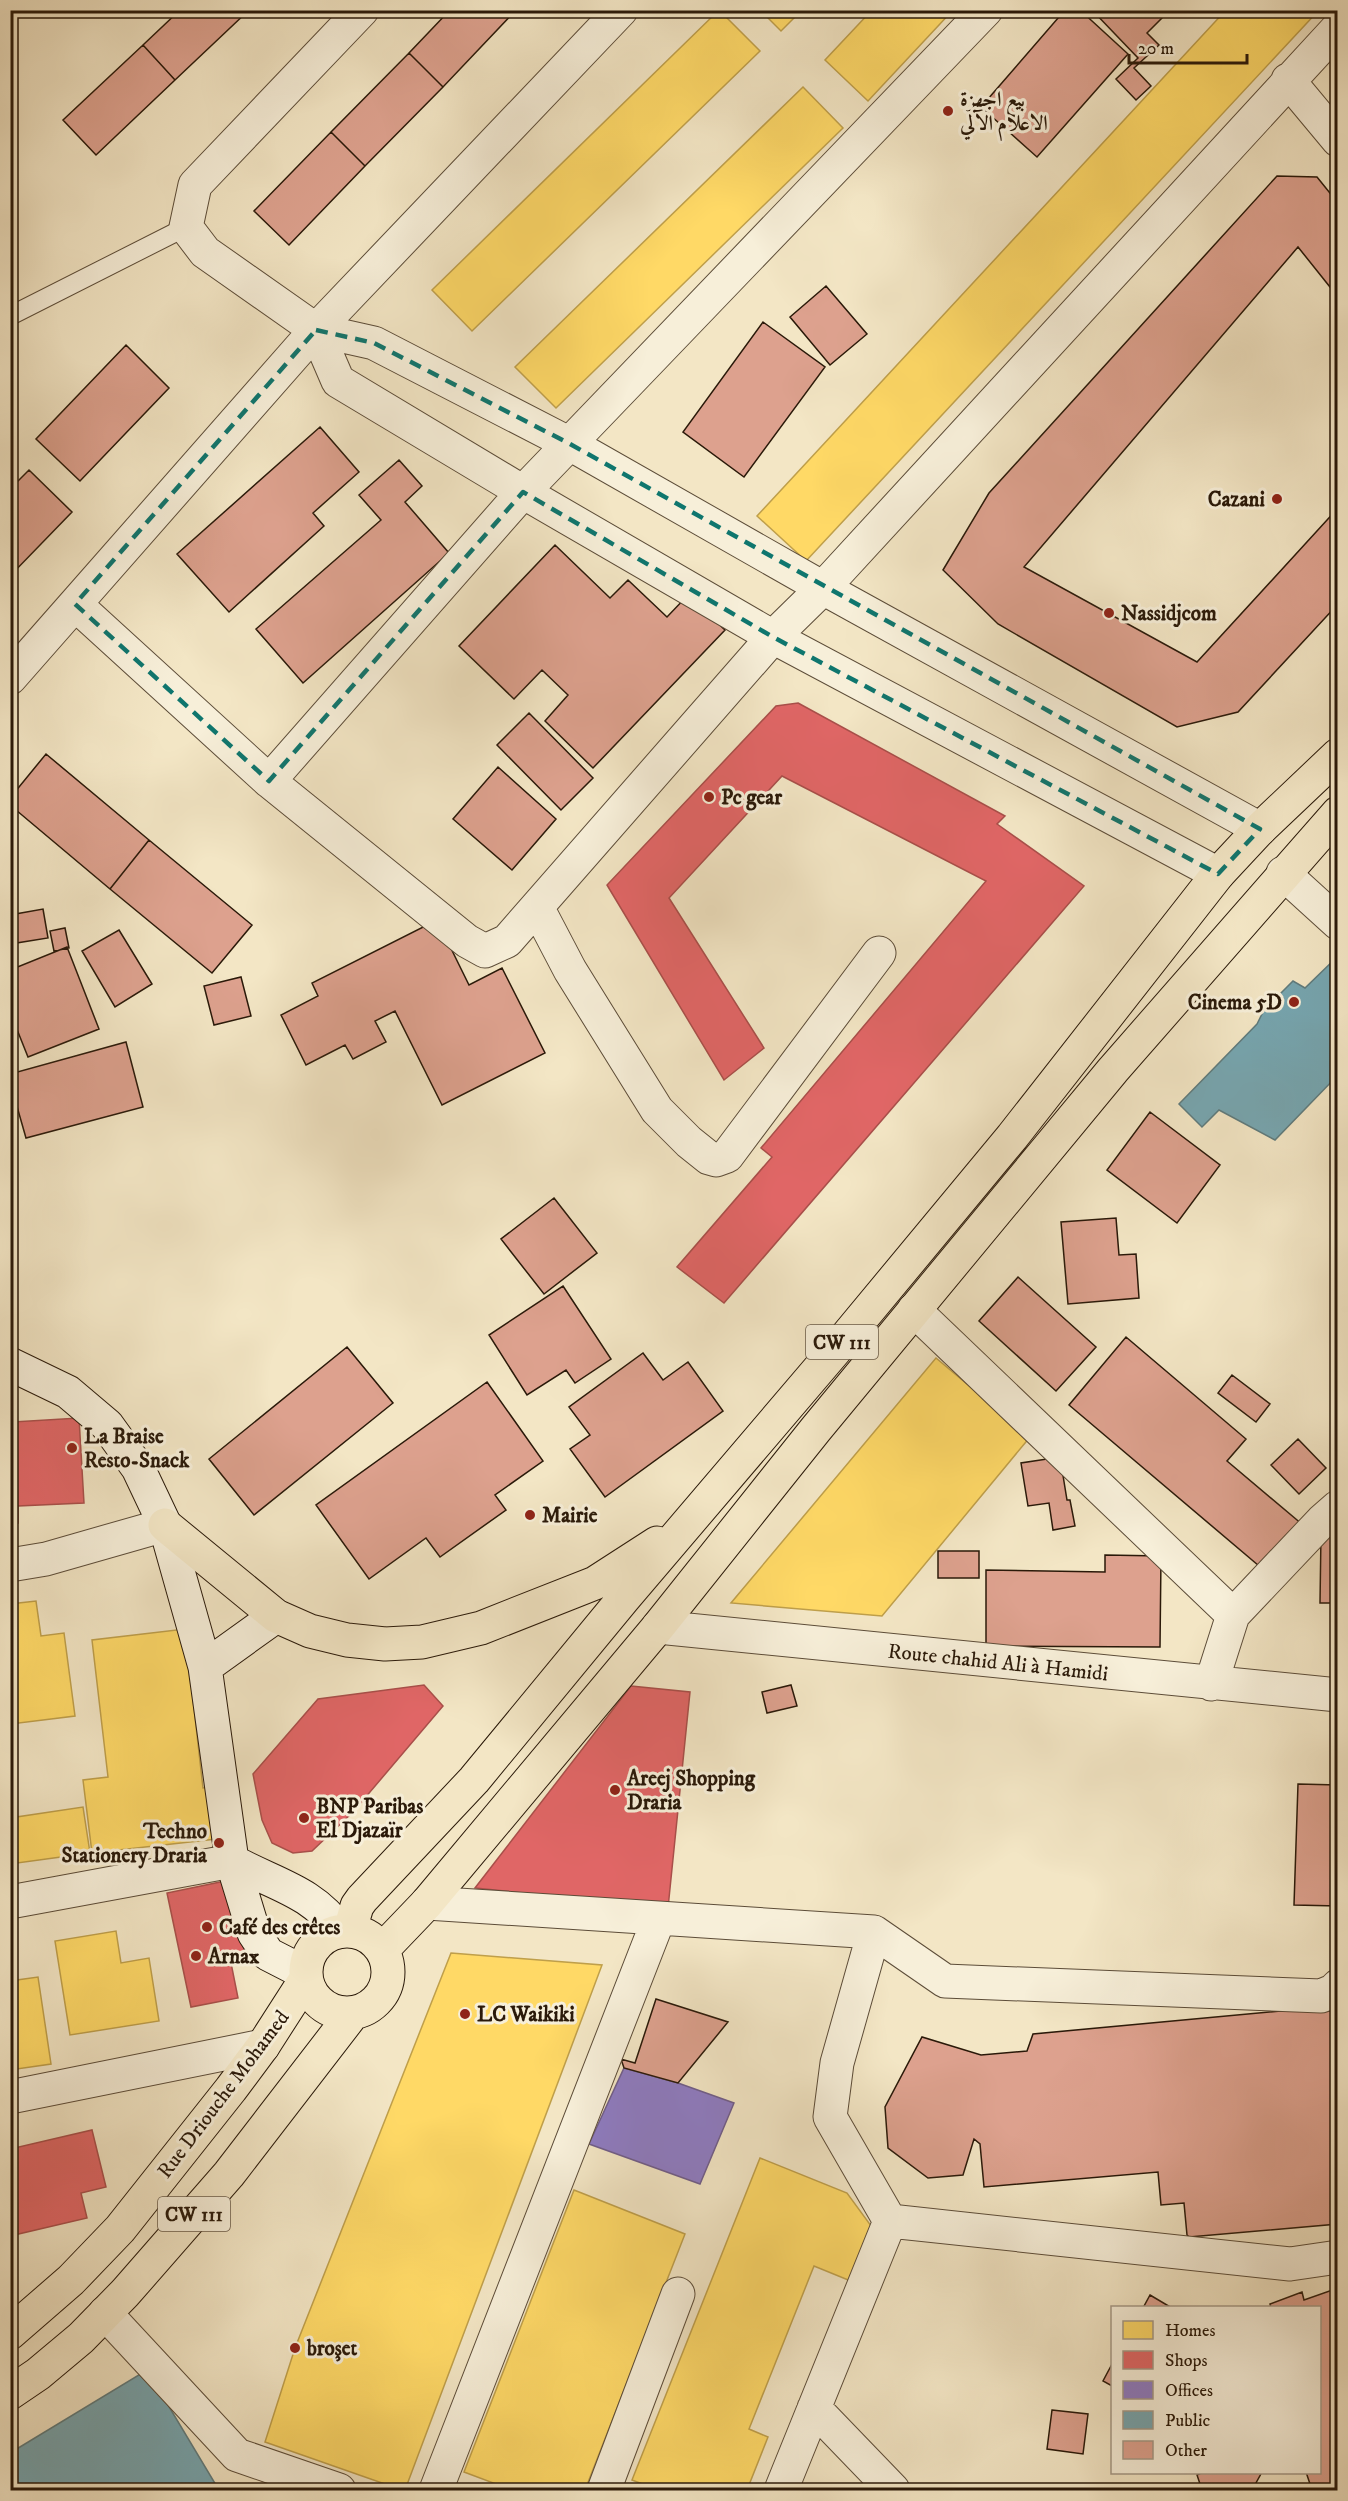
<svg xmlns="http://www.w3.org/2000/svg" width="1348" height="2501" font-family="'IM FELL DW Pica',Amiri,serif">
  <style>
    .homes { fill: #ffd966; stroke: #bf9f4a; stroke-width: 1.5 }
    .shops { fill: #e06666; stroke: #a94f4a; stroke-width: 1.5 }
    .offices { fill: #8e7cc3; stroke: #705e8b; stroke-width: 1.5 }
    .public { fill: #76a5af; stroke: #5f7b7d; stroke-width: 1.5 }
    .building { fill: #dda18e; stroke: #2a1909; stroke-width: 1.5 }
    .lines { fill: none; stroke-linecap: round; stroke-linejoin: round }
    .service-casing { stroke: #5c4c38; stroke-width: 20 }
    .minor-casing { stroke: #5c4c38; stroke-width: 35 }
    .secondary-casing { stroke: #2a1909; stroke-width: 35 }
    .primary-casing { stroke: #2a1909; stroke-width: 35 }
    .service { stroke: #f7efd9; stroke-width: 18 }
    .minor { stroke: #f7efd9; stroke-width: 33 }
    .secondary { stroke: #f7efd9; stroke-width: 33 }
    .primary { stroke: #f3e6c5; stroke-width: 33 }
    .marked { fill: none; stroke: #0f766e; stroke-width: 4.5; stroke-dasharray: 12 8; stroke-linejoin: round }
    .poi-dot { fill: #8f2418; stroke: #f7efd9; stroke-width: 2 }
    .labels { text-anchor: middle; stroke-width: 6; stroke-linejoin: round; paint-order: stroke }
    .shield { fill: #f7efd9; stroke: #685947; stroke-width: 1.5 }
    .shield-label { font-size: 20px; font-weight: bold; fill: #2a1909 }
    .poi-label { font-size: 21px; font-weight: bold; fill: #2a1909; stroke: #f7efd9; text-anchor: start }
    .street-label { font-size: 21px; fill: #2a1909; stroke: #f7efd9 }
  </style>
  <rect width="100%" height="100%" fill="#f3e6c5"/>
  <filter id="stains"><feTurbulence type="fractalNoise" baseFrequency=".00333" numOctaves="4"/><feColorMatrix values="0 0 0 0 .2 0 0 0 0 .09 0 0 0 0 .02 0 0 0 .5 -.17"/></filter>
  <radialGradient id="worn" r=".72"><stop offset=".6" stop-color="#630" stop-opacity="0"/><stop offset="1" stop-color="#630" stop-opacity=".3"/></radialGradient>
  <!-- homes -->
  <path class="homes" d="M719,10l41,41 -288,280 -40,-41z
    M760,10h42l-21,21z
    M872,10h81l-85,91 -43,-41z
    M1226,10h93l-513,551 -49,-45z
    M803,87l40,41 -287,280 -41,-41z
    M936,1358l94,79 -148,179 -151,-13z
    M36,1601l5,35 23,-3 11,83 -64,8 -1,-120z
    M185,1629l18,159 16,-2 6,52 -133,15 -9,-73 25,-3 -16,-137z
    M83,1807l7,46 -80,11v-46z
    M116,1931l5,32 28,-5 10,63 -89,14 -15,-94z
    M451,1953l151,12 -197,525h-3l-137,-48 30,-94z
    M38,1977l13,87 -41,6v-89z
    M760,2158l87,35 30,41 -19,50 -44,-18 -65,163 19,8 -21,53h-89l-26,-10z
    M574,2190l111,44 -100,256h-73l-48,-18z"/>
  <!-- shops -->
  <path class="shops" d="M798,703l207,113 -8,8 87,62 -360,417 -47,-36 95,-110 -11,-9 225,-267 -204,-105 -113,122 95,150 -40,32 -117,-195 169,-179z
    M10,1397l3,25 66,-4 5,85 -66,3v17h-8z
    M424,1685l19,21 -90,106 -41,39 -19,2 -21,-10 -10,-23 -9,-46 65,-75z
    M631,1686l59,6 -22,216 -193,-20z
    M230,1880l16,80 -15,3 7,35 -47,9 -24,-114z
    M92,2130l14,57 -25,6 6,25 -77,18v-87z"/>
  <!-- offices -->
  <path class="offices" d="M624,2068l54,15 56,20 -34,81 -111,-40z"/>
  <!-- public -->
  <path class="public" d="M1338,956v119l-63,65 -56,-30 -17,17 -23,-23 78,-80 7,-14 29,-29 12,7z
    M147,2370l72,120h-199l-10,-16v-21z"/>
  <!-- building -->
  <path class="building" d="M180,10h69l-74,70 -32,-35z
    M450,10h66l-73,77 -34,-34z
    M1065,10h15l48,44 -91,103 -56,-50z
    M1092,10h78l-23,23 12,12 -25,23 17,18 -15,14 -20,-21 22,-21z
    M143,45l32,35 -79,75 -33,-35z
    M409,53l34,34 -78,79 -34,-34z
    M331,132l34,34 -76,79 -35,-34z
    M1277,176l40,1 21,26v94l-40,-50 -274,320 173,95 141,-154v96l-100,108 -61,15 -179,-103 -55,-54 46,-77z
    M826,286l41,48 -37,31 -40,-48z
    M763,322l62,45 -81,110 -61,-45z
    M126,345l43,43 -89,93 -44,-42z
    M320,427l39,45 -46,41 11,13 -95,86 -52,-58z
    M399,460l23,26 -17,16 44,51 -146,130 -47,-54 125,-109 -22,-25z
    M29,470l43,42 -62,64v-87z
    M555,545l55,53 18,-18 39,37 21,-22 37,35 -132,138 -48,-47 23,-26 -26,-25 -28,29 -55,-53z
    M529,713l64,65 -32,32 -64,-65z
    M46,754l103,86 -39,49 -100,-84v-7z
    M498,767l58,52 -44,51 -59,-51z
    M149,840l103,85 -40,48 -102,-84z
    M43,909l5,29 -38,6v-29z
    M437,920l32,65 33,-17 43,85 -103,52 -47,-94 -20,10 11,21 -33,17 -8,-14 -39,20 -25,-50 37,-19 -6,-13z
    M65,928l4,20 -15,3 -4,-20z
    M119,930l33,54 -37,23 -33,-56z
    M67,947l32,82 -71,28 -18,-45v-42z
    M241,977l10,39 -37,9 -10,-39z
    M126,1042l17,65 -117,31 -16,-56v-8z
    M1150,1112l70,53 -43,58 -70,-53z
    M554,1198l43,55 -53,41 -43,-55z
    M1116,1218l3,37 17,-1 3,44 -71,6 -7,-82z
    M1018,1277l78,70 -40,44 -77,-70z
    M563,1286l48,73 -36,24 -9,-13 -39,25 -38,-60z
    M1126,1337l120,102 -19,22 76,64 -38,46 -196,-166z
    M347,1347l46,56 -139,112 -45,-56z
    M643,1353l20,27 25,-18 35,49 -118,86 -35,-48 20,-14 -21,-28z
    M1232,1375l38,29 -14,18 -38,-29z
    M487,1382l56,79 -48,34 11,15 -66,47 -14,-19 -57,41 -53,-74z
    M1298,1439l28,29 -27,26 -28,-29z
    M1060,1457l7,43h3l5,26 -22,4 -4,-27 -21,3 -7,-43z
    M1321,1534l17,1v68h-18z
    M938,1551h41v27h-41z
    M1105,1555l56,1 -1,91 -174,-1v-76l119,2z
    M791,1685l6,21 -30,7 -5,-21z
    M1298,1784l40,1v121l-44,-1z
    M656,1999l72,23 -50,61 -54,-15 -3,-9 14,4z
    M1324,2007l14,10v207l-149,13 -2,-2 -3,-32 -23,2 -3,-33 -174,15 -4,-43 -6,-5 -11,36 -35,3 -40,-30 -3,-41 37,-70 59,18 46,-4 6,-17z
    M1338,2288v202h-26l-6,-18h14v-164h-49l-1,-4 32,-12 2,8z
    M1150,2295l22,13h-29z
    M1112,2364v22l-9,-5z
    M1052,2410l36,4 -5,40 -36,-5z
    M1203,2472h59l-10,18h-50l-5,-15z"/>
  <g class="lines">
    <defs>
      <path id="service" d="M10,316l176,-89"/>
      <path id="minor" d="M1288,80l50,60
        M316,330l-111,-78 -19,-25 9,-42 167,-175
        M75,604l194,177 198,160 18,10 22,-10 266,-304 50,-49 515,-560
        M10,678l306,-348 305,-320
        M269,781l254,-289 463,-482
        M1283,873l55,50
        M1218,874l-445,-237 -250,-145 -185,-111 -22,-51 58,13 196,101 253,144 437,241
        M537,907l33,63 87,140 32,32 20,16 7,2 11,-4 152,-203
        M914,1310l319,305 -22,69
        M10,1565l36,-6 119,-34
        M1233,1615l89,-94 16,-14
        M658,1627l680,68
        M10,1902l222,-41
        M427,1903l447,29 71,49 376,15 12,-5 5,-5
        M874,1932l-37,131 -7,54 60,104
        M10,2097l253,-51
        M105,2313l132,142 102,35
        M814,2408l79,82
        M436,2490l223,-572
        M604,2490l74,-196
        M781,2490l109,-269 400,43 48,-7"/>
      <path id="secondary" d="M10,1364l58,28 39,33 31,43 27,57 40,142 27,194 22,72 14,21 37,19
        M205,1667l71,-51
        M232,1861c41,23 81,30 108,70"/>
      <path id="primary" d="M165,1525l111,91 34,15 37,9 38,4 37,-2 59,-14 114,-45 62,-40
        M350,1930l7,-24 5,-7 112,-119 150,-182 213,-250 175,-211 206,-263 42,-45 78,-74
        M306 1972a41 41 0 1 1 82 0a41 41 0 1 1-82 0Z
        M382,1950l45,-47 231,-276 158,-198 297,-359 225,-257
        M10,2333l61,-53 49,-51 111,-140 32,-43 43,-67
        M10,2393l28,-19 43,-36 44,-45 104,-119 124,-161"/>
    </defs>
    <!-- service casing -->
    <use href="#service" class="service-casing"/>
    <!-- minor casing -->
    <use href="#minor" class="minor-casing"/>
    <!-- secondary casing -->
    <use href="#secondary" class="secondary-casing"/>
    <!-- primary casing -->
    <use href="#primary" class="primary-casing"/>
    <!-- service -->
    <use href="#service" class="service"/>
    <!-- minor -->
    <use href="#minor" class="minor"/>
    <!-- secondary -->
    <use href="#secondary" class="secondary"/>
    <!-- primary -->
    <use href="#primary" class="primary"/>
  </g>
  <!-- marked area -->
  <path class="marked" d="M316,330l58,13 196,101 690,385 -42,45 -445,-237 -250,-145 -254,289 -194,-177z"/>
  <!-- markers -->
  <g class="poi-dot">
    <circle cx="948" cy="111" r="6"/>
    <circle cx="1277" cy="499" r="6"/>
    <circle cx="1109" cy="613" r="6"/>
    <circle cx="709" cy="797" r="6"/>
    <circle cx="1294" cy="1002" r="6"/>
    <circle cx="72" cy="1448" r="6"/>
    <circle cx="530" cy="1515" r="6"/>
    <circle cx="615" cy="1790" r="6"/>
    <circle cx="304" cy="1818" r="6"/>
    <circle cx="219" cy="1843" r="6"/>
    <circle cx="207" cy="1927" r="6"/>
    <circle cx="196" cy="1956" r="6"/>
    <circle cx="465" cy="2014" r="6"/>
    <circle cx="295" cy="2348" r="6"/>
  </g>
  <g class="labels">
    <!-- shield labels -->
    <g class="shield">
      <rect x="806" y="1325" width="72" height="34" rx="4.5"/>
      <rect x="158" y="2197" width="72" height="34" rx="4.5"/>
    </g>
    <g class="shield-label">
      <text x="842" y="1349">CW 111</text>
      <text x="194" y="2221">CW 111</text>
    </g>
    <!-- poi labels -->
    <g class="poi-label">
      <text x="960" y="106">بيع اجهزة<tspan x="960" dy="24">الاعلام الآلي</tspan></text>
      <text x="1265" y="506" text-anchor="end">Cazani</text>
      <text x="1121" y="620">Nassidjcom</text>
      <text x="721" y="804">Pc gear</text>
      <text x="1282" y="1009" text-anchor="end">Cinema 5D</text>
      <text x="84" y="1443">La Braise<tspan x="84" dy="24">Resto-Snack</tspan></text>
      <text x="542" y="1522">Mairie</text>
      <text x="627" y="1785">Areej Shopping<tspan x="627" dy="24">Draria</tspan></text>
      <text x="316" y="1813">BNP Paribas<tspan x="316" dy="24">El Djazaïr</tspan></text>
      <text x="207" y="1838" text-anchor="end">Techno<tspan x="207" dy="24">Stationery Draria</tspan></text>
      <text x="219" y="1934">Café des crêtes</text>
      <text x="208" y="1963">Arnax</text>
      <text x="477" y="2021">LC Waikiki</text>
      <text x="307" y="2355">broşet</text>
    </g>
    <!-- street labels -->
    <g class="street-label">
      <text transform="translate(998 1662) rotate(6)" y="7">Route chahid Ali à Hamidi</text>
      <text transform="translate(223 2094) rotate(-53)" y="7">Rue Driouche Mohamed</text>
    </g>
  </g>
  <!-- margin -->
  <rect width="1348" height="2501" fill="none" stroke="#f3e6c5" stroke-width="36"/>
  <rect x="12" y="12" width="1324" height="2477" fill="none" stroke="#2a1909" stroke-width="3"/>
  <rect x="18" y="18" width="1312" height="2465" fill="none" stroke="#2a1909" stroke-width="1.5"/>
  <!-- legend -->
  <rect x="1111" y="2306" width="210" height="168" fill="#f7efd9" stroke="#a59986" stroke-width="1.5"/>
  <rect x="1123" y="2321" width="30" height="18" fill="#ffd966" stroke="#a59986" stroke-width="1.5"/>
  <text x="1165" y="2336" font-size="18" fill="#2a1909">Homes</text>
  <rect x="1123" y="2351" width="30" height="18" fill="#e06666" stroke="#a59986" stroke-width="1.5"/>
  <text x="1165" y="2366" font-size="18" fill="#2a1909">Shops</text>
  <rect x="1123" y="2381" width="30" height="18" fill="#8e7cc3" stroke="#a59986" stroke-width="1.5"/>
  <text x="1165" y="2396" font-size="18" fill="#2a1909">Offices</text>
  <rect x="1123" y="2411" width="30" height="18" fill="#76a5af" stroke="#a59986" stroke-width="1.5"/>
  <text x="1165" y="2426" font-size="18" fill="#2a1909">Public</text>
  <rect x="1123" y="2441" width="30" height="18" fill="#dda18e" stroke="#a59986" stroke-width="1.5"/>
  <text x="1165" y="2456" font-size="18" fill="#2a1909">Other</text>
  <!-- scale -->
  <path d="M1129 54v9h118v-9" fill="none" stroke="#2a1909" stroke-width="3"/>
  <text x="1138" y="54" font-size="18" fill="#2a1909" stroke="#f7efd9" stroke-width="4.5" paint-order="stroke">20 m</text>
  <rect width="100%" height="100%" filter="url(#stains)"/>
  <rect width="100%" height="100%" fill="url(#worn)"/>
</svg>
